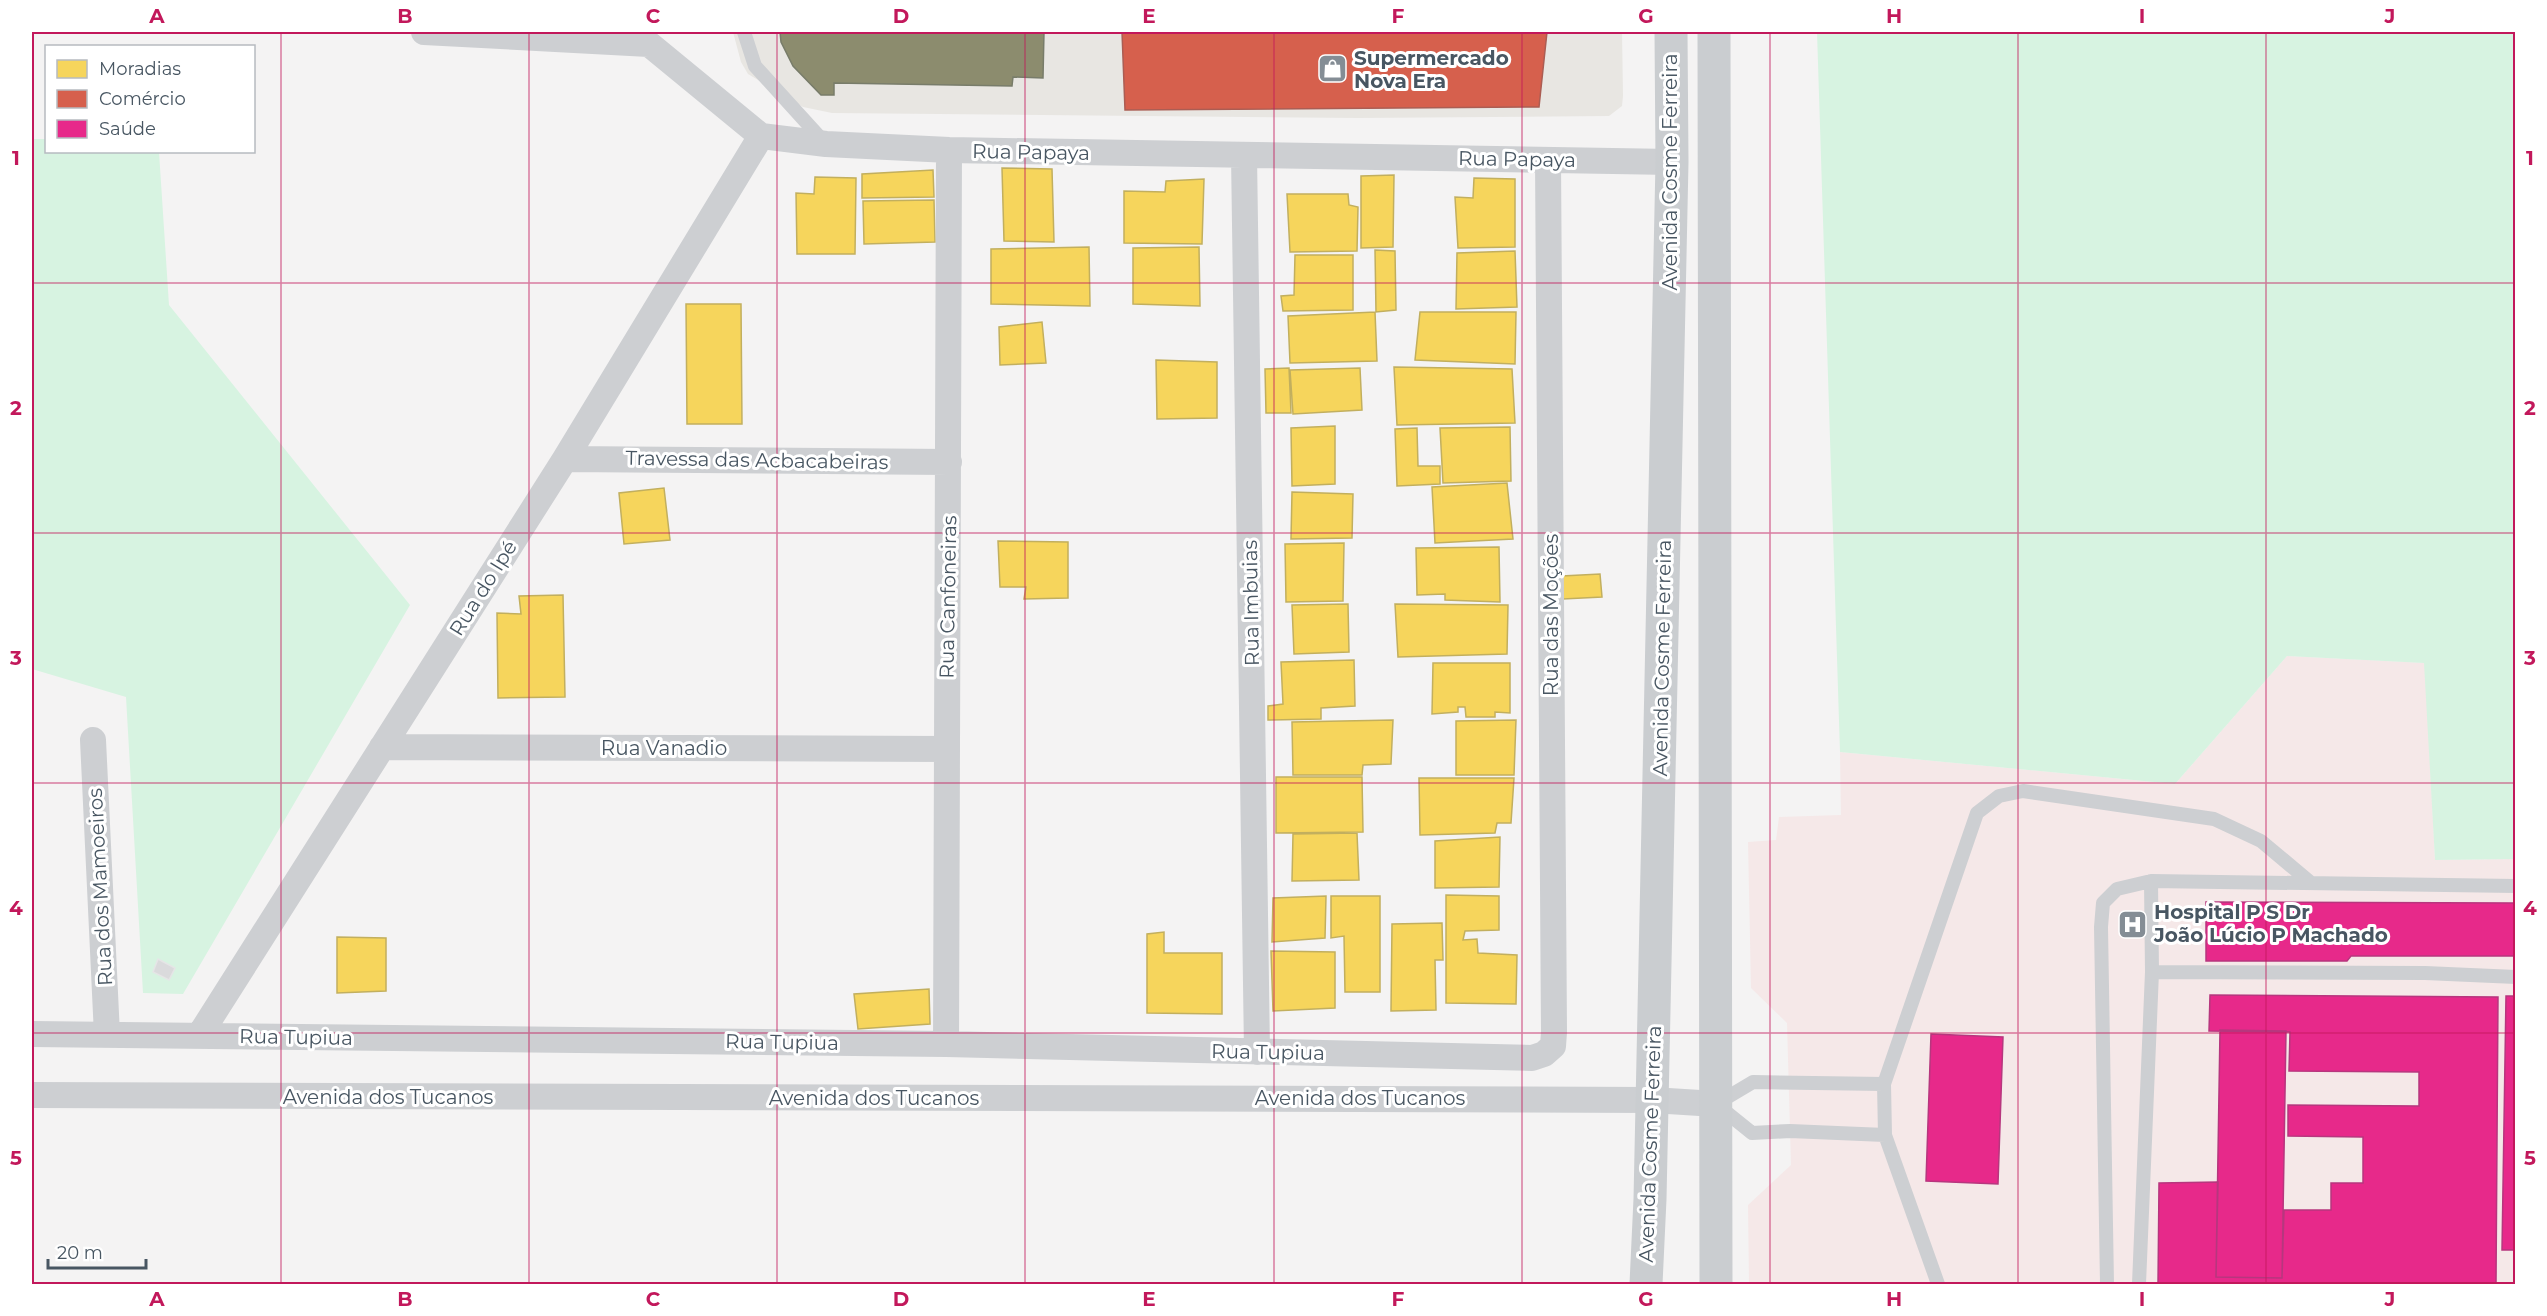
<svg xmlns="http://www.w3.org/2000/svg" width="2547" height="1316" font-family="Montserrat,sans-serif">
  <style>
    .commercial { fill: #e8e6e2 }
    .medical { fill: #f5e8e8 }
    .green { fill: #d7f3e1 }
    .homes { fill: #f6d55c; stroke: #c2af5e; stroke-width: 1.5 }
    .shops { fill: #d6604d; stroke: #ab5d53; stroke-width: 1.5 }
    .health { fill: #e7298a; stroke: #b7367e; stroke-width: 1.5 }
    .industry { fill: #8c8c6e; stroke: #787c6a; stroke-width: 1.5 }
    .building { fill: #dadadc; stroke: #e5e5e6; stroke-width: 1.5 }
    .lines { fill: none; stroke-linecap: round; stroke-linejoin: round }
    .lane { stroke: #cdcfd2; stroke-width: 14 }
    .street { stroke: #cdcfd2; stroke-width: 26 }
    .primary { stroke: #cacdd0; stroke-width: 33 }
    .grid { fill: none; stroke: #c2185b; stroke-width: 1.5; stroke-opacity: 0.55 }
    .labels { text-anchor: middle; stroke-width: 6; stroke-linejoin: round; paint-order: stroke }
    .poi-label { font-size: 20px; font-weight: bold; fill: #485662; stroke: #fff; text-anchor: start }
    .street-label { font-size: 20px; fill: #485662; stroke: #fff }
    .neatline { fill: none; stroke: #c2185b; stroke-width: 2 }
    .grid-label { font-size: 20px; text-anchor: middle; font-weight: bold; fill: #c2185b }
  </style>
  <rect width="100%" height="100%" fill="#f4f3f3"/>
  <!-- commercial -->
  <path class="commercial" d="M733,32h889l1,64 -1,10 -13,10 -251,2 -526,-5 -29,-6 -55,-33 -7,-12z"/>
  <!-- medical -->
  <path class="medical" d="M2287,656l138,7 10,197 80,-1v425h-766l-1,-79 43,-40 -4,-142 -36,-35 -3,-146 28,-2 3,-23 62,-2 -1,-63 335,32z"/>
  <!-- green -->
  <path class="green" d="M1817,32h698v827l-80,1 -11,-197 -137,-7 -112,128 -335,-32z
    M32,139h14v13h113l10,153 241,300 -227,389 -40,-1 -17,-296 -94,-28z"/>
  <!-- homes -->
  <path class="homes" d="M1002,168l50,1 2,73 -50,-1z
    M933,170l1,27 -72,1v-24z
    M1394,175l-1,72 -32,1v-72z
    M815,177l41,1 -1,76h-58l-1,-61 18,1z
    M1474,178l41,1v68l-57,1 -3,-51 18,1z
    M1204,179l-2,65 -78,-1v-52l41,1 1,-11z
    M1287,194h61l1,11 9,2 -1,44 -67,1z
    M934,200l1,42 -71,2 -1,-43z
    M1089,247l1,59 -99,-2v-55z
    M1199,247l1,59 -67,-2v-56z
    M1375,250l20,1 1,59 -20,2z
    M1515,251l2,56 -61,2 1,-56z
    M1295,255h58v55l-70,1 -2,-15 13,-1z
    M686,304h55l1,120h-55z
    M1375,312l2,49 -87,2 -2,-47z
    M1420,312h96l-1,52 -100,-4z
    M1042,322l4,41 -46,2 -1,-38z
    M1156,360l61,2v56l-60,1z
    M1394,367l118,2 3,54 -118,2z
    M1289,368l2,45h-25l-1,-44z
    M1360,368l2,42 -69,4 -3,-44z
    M1335,426v58l-43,2 -1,-58z
    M1510,427l1,54 -68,2 -3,-55z
    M1417,428l1,38h22v18l-43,2 -2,-57z
    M1507,483l6,56 -78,4 -3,-56z
    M664,488l6,52 -46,4 -5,-51z
    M1292,492l61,2 -1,44 -61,1z
    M998,541l70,1v56l-44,1 2,-12h-26z
    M1344,543l-1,58 -57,1 -1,-58z
    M1499,547l1,55 -55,-2v-6l-28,1 -1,-47z
    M1600,574l2,23 -39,2 -1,-23z
    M563,595l2,102 -67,1 -1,-85 24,1 -2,-18z
    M1348,604l1,48 -55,2 -2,-49z
    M1395,604l113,1 -1,49 -109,3z
    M1354,660l1,46 -34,2v11l-53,1v-14l15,-2 -2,-42z
    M1433,663h77v50l-15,-1v5h-29l-1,-10h-7v5l-26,2z
    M1393,720l-2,44 -28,1 -1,10h-69l-1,-53z
    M1516,720l-2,55h-58v-54z
    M1276,777h86l1,55 -87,1z
    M1419,778h95l-3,45h-14l-2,10 -75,2z
    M1357,833l2,47 -67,1 1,-47z
    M1500,837l-1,50 -64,1v-47z
    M1446,895l53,1v34l-34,1 -2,9 14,-1 1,14 39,2 -1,49 -70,-1z
    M1326,896l-1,42 -53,4 1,-44z
    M1331,896h49v96h-35l-1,-56 -13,2z
    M1442,923l1,37h-8l1,50 -45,1 1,-87z
    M1164,932v21h58v61l-75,-1v-79z
    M337,937l49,1v53l-49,2z
    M1271,951l64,1v56l-62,3z
    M929,989l1,35 -72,5 -4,-35z"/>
  <!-- shops -->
  <path class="shops" d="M1122,32h425l-8,75 -414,3z"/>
  <!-- health -->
  <path class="health" d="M2206,902l310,1v53h-165l-4,5h-141z
    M2210,995l288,2 -2,287h-338l1,-101 59,-1 -2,95 66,1 2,-68h47v-27h32v-46l-75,-1v-31l131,1v-34l-130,-1 1,-39 -81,-1z
    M2506,996h10v254h-14z
    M2220,1030l66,1 -4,247 -66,-1z
    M1931,1034l72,3 -5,147 -72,-3z"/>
  <!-- industry -->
  <path class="industry" d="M780,32h264l-1,46 -30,-1 -1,9 -178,-3v12h-13l-28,-29 -12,-24z"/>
  <!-- building -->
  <path class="building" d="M158,959l17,9 -6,12 -16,-8z"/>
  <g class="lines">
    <!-- lane -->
    <path class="lane" d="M744,32l11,34 70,77
      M2151,881l1,91 273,1 91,4
      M1884,1084l-131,-2 -37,22 36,29 38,-2 95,4
      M1938,1284l-53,-149 -1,-51 93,-271 22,-17 24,-5 191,28 47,22 49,41
      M2107,1284l-6,-357 2,-24 14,-14 34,-8 365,5
      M2139,1284l13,-312"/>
    <!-- street -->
    <path class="street" d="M424,32l225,12 112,92 65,8 123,6 723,12
      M1244,155l13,897
      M565,459l384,3
      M93,740l14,295
      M382,747l564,2
      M32,1034l914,10 586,14 12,-4 9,-8 1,-14 -6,-872
      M199,1036l366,-577 196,-323
      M946,1044l3,-894
      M32,1095l1620,5 64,4"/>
    <!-- primary -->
    <path class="primary" d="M1714,32l2,1252
      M1646,1284l4,-85 22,-1037 -1,-130"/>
  </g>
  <!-- grid -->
  <path class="grid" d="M281,32v1252M529,32v1252M777,32v1252M1025,32v1252M1274,32v1252M1522,32v1252M1770,32v1252M2018,32v1252M2266,32v1252M32,283h2484M32,533h2484M32,783h2484M32,1033h2484"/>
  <!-- icons -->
  <defs>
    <symbol id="shop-square" viewBox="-11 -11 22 22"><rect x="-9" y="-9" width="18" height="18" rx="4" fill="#848d95" stroke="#fff"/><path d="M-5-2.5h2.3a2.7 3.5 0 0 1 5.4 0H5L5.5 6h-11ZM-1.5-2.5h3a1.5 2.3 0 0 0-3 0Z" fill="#fff"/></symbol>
    <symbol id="hospital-square" viewBox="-11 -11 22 22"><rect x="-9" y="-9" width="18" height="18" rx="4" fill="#848d95" stroke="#fff"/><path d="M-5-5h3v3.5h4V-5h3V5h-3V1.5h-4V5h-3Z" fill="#fff"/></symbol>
  </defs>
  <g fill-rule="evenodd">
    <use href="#shop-square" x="1316" y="52" width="33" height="33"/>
    <use href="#hospital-square" x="2116" y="908" width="33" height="33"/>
  </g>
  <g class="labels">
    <!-- poi labels -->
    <g class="poi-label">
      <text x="1354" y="65">Supermercado<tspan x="1354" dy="23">Nova Era</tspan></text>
      <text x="2154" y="919">Hospital P S Dr<tspan x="2154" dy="23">João Lúcio P Machado</tspan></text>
    </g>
    <!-- street labels -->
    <g class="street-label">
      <text transform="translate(1031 152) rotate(1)" y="7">Rua Papaya</text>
      <text transform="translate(1517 159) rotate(1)" y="7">Rua Papaya</text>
      <text transform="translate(1670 172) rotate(-90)" y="7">Avenida Cosme Ferreira</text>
      <text transform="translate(757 460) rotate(1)" y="7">Travessa das Acbacabeiras</text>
      <text transform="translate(483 588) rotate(-58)" y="7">Rua do Ipé</text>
      <text transform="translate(948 597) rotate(-89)" y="7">Rua Canfoneiras</text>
      <text transform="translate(1251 603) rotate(-91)" y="7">Rua Imbuias</text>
      <text transform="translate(1551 615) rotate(-90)" y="7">Rua das Moções</text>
      <text transform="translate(1662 658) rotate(-89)" y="7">Avenida Cosme Ferreira</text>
      <text x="664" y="755">Rua Vanadio</text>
      <text transform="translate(100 887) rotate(-93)" y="7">Rua dos Mamoeiros</text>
      <text transform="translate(296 1037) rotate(1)" y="7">Rua Tupiua</text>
      <text transform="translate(782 1042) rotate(1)" y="7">Rua Tupiua</text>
      <text transform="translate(1268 1052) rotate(1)" y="7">Rua Tupiua</text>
      <text x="388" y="1104">Avenida dos Tucanos</text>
      <text x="874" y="1105">Avenida dos Tucanos</text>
      <text x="1360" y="1105">Avenida dos Tucanos</text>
      <text transform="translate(1650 1144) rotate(-88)" y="7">Avenida Cosme Ferreira</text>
    </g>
  </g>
  <!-- border -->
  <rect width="2547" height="1316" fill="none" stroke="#ffffff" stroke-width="66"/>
  <!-- legend -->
  <rect x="45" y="45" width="210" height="108" fill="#ffffff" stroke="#b6bbc0" stroke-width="1.5"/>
  <rect x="57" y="60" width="30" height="18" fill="#f6d55c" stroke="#b6bbc0" stroke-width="1.5"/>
  <text x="99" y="75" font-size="18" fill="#485662">Moradias</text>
  <rect x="57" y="90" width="30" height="18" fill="#d6604d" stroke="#b6bbc0" stroke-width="1.5"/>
  <text x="99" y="105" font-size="18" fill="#485662">Comércio</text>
  <rect x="57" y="120" width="30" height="18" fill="#e7298a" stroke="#b6bbc0" stroke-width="1.5"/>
  <text x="99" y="135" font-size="18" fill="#485662">Saúde</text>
  <!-- scale -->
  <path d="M48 1259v9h98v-9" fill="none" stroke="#485662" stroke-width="3"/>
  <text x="57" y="1259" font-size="18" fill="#485662" stroke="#ffffff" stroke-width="4.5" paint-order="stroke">20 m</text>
  <rect x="33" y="33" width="2481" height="1250" class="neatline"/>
  <g class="grid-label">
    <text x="157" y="23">A</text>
    <text x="405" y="23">B</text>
    <text x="653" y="23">C</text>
    <text x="901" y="23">D</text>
    <text x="1149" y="23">E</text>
    <text x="1398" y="23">F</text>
    <text x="1646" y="23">G</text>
    <text x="1894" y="23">H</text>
    <text x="2142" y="23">I</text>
    <text x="2390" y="23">J</text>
    <text x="16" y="165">1</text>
    <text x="2530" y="165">1</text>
    <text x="16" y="415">2</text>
    <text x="2530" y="415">2</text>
    <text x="16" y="665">3</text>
    <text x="2530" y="665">3</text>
    <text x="16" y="915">4</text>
    <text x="2530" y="915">4</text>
    <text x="16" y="1165">5</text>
    <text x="2530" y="1165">5</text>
    <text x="157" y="1306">A</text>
    <text x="405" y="1306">B</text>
    <text x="653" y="1306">C</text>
    <text x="901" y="1306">D</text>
    <text x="1149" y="1306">E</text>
    <text x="1398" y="1306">F</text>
    <text x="1646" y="1306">G</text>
    <text x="1894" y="1306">H</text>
    <text x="2142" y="1306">I</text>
    <text x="2390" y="1306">J</text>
  </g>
</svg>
